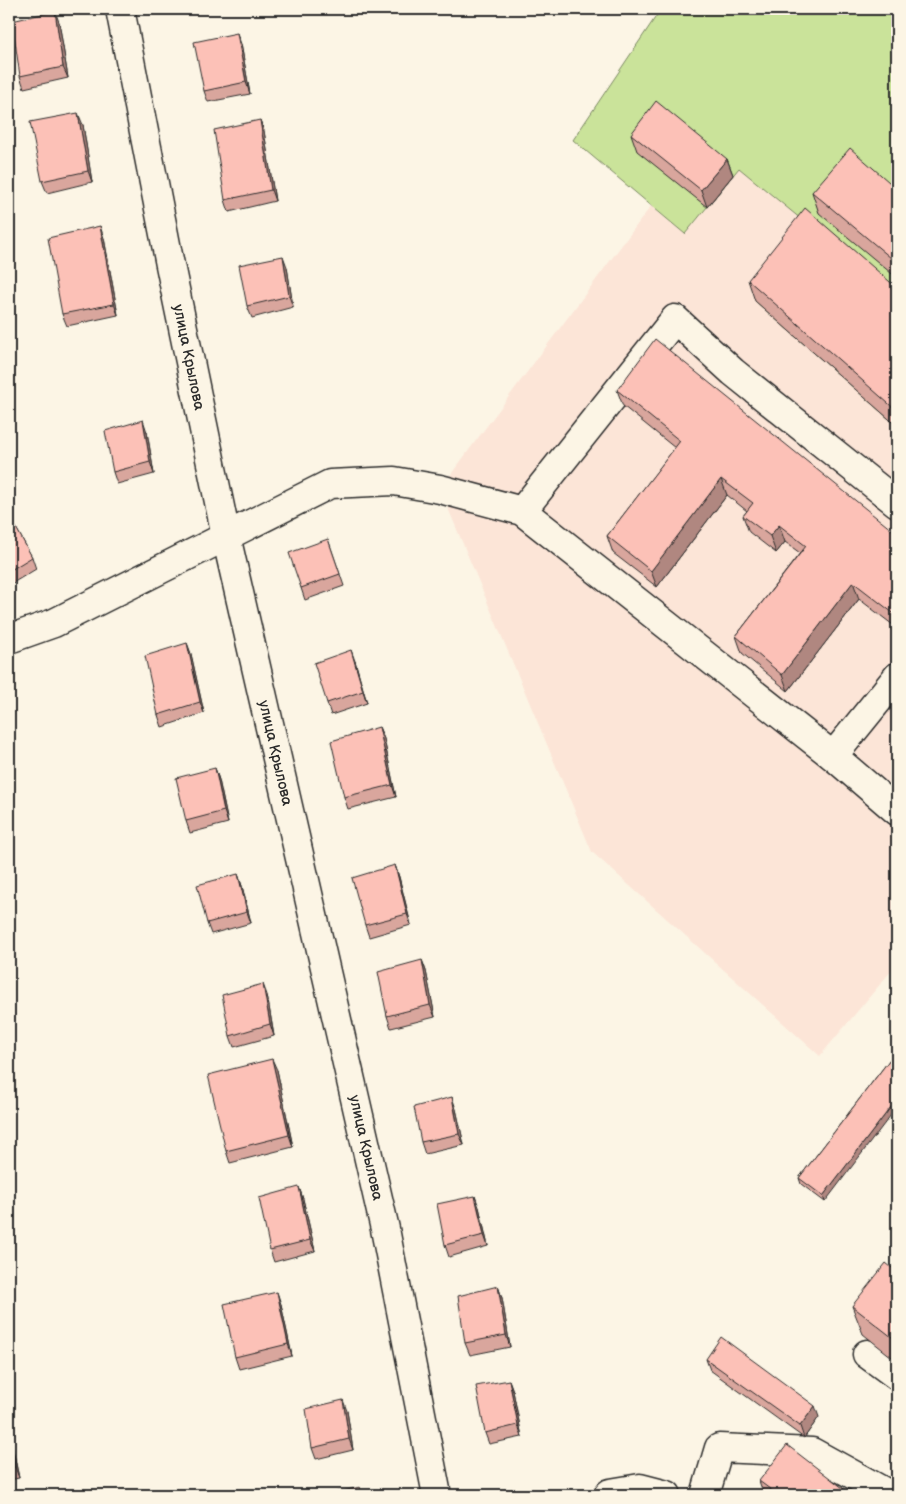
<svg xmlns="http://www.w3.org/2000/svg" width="906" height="1504" font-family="'Balsamiq Sans',sans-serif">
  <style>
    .built { fill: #fce5d7 }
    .green { fill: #cae39a; stroke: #7a8762 }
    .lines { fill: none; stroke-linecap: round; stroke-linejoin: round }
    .minor-casing { stroke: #2b2b2b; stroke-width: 31 }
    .minor { stroke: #fcf5e5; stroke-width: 28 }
    .wall { fill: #d9a69d; stroke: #2b2b2b }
    .shaded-wall { fill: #b08780; stroke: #2b2b2b }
    .building { fill: #fcc1b7; stroke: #2b2b2b }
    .labels { text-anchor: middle; stroke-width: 5; stroke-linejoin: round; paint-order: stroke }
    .street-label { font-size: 15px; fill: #2b2b2b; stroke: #fcf5e5 }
  </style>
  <rect width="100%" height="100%" fill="#fcf5e5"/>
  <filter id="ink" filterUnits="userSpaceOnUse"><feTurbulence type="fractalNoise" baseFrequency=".02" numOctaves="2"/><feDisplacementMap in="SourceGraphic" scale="10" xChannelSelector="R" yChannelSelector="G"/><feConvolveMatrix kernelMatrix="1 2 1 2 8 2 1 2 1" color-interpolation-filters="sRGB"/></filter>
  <g filter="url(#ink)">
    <!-- built -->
    <path class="built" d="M739,168l74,61 -58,72 142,125v538l-77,92 -228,-204 -152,-363 211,-283 34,28z"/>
    <!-- green -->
    <path class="green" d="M661,9h236v417l-142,-125 58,-72 -74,-61 -54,66 -112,-94z"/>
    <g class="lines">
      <defs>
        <g id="minor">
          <path id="s1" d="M120,9l50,256 56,271 159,693 52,266"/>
          <path d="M522,511l153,-192 58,53 164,131"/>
          <path d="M9,639l45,-16 276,-139 64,-3 46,8 82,22 311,245 64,55"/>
          <path d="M833,756l64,-79"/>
          <path d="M867,1354l30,22"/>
          <path d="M608,1495l2,-2 30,-5 27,7"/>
          <path d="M705,1495l14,-47 93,4 78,43"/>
        </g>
      </defs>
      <!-- minor casing -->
      <use href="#minor" class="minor-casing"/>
      <!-- minor -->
      <use href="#minor" class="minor"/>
    </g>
    <!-- wall -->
    <path class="wall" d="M59,22l9,56 -44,10 -4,-12z
      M241,44l9,50 -42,8 -4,-11z
      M260,120l4,11 11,70 -46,11 -4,-12z
      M83,125l9,57 -45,11 -5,-12z
      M631,134l96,25 6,16 -26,32 -70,-56z
      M897,189v89l-78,-65 -7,-21z
      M104,238l14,77 -51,11 -5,-12z
      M287,267l6,40 -41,11 -5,-12z
      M748,280l149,8v138l-142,-125z
      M617,390l280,144v94l-38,-29 -71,92 -46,-38 -6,-17 64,-83 -15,-11 -9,11 -27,-21 -6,-16 4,-5 -20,-16 -70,92 -44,-34 -6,-17 68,-88 -52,-42z
      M147,432l7,42 -37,10 -4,-12z
      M9,515l23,42 4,12 -25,15 -2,-4z
      M328,539l16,47 -39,14 -4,-12z
      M187,643l4,11 13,59 -42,14 -4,-12z
      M355,661l12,42 -36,12 -4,-12z
      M379,727l5,12 12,58 -48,12 -4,-12z
      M215,768l4,12 9,43 -38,10 -4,-12z
      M395,865l4,12 12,48 -42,12 -4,-12z
      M238,874l4,12 9,37 -40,11 -4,-11z
      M422,960l4,11 9,46 -44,11 -4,-12z
      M267,995l7,41 -40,11 -4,-11z
      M897,1050l-72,152 -24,-18 -2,-6z
      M277,1070l16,77 -63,16 -4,-12z
      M456,1109l8,36 -39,9 -4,-12z
      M299,1187l4,12 12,52 -41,11 -4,-12z
      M479,1207l9,39 -39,11 -4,-12z
      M897,1272v89l-34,-27 -11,-28z
      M498,1286l4,12 8,49 -40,8 -5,-12z
      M281,1304l11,52 -53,13 -4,-12z
      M706,1359l113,58 -15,21 -94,-68z
      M509,1380l4,11 9,46 -33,7 -4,-11z
      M347,1411l6,39 -37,9 -4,-11z
      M9,1431l1,4 9,43 -10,2z
      M759,1481l93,14h-88z"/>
    <!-- shaded-wall -->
    <path class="shaded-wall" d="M55,11l4,11 9,56 -5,-11z
      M237,33l4,11 9,50 -4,-12z
      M78,113l5,12 9,57 -4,-11z
      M260,120l4,11 11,70 -4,-11z
      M727,159l6,16 -26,32 -6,-17z
      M100,226l4,12 14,77 -4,-11z
      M283,256l4,11 6,40 -4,-11z
      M143,420l4,12 7,42 -4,-12z
      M721,479l6,16 -70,92 -6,-16z
      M779,525l6,17 -9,11 -6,-17z
      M853,582l6,17 -71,92 -6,-16z
      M187,643l4,11 13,59 -4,-11z
      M351,650l4,11 12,42 -4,-12z
      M379,727l5,12 12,58 -4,-12z
      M215,768l4,12 9,43 -4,-12z
      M395,865l4,12 12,48 -4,-11z
      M238,874l4,12 9,37 -4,-11z
      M422,960l4,11 9,46 -5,-12z
      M263,984l4,11 7,41 -4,-12z
      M272,1059l5,11 16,77 -4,-12z
      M452,1097l4,12 8,36 -5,-11z
      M897,1099v8l-72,95 -2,-6z
      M299,1187l4,12 12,52 -5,-11z
      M475,1196l4,11 9,39 -4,-11z
      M498,1286l4,12 8,49 -4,-12z
      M277,1292l4,12 11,52 -4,-12z
      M509,1380l4,11 9,46 -4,-12z
      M343,1400l4,11 6,39 -4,-11z
      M815,1406l4,11 -15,21 -4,-12z
      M9,1431l1,4 9,43 -4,-11 -6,-31z"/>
    <!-- building -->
    <path class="building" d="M55,11l8,56 -43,9 -8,-55z
      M237,33l9,49 -42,9 -10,-49z
      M656,101l71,58 -26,31 -70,-56z
      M78,113l10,58 -46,10 -12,-59z
      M260,120l11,70 -46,10 -11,-70z
      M850,148l47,41v74l-85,-71z
      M805,208l92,80v123l-149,-131z
      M100,226l14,78 -52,10 -14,-76z
      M283,256l6,40 -42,10 -8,-41z
      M655,339l242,195v82l-44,-34 -71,93 -46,-39 70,-90 -27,-21 -9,11 -27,-20 10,-13 -32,-24 -70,92 -44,-35 73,-95 -63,-51z
      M143,420l7,42 -37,10 -8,-41z
      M9,515l23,42 -23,14z
      M328,539l12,35 -39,14 -12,-35z
      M187,643l13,59 -42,13 -13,-59z
      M351,650l12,41 -36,12 -13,-40z
      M379,727l13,58 -48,12 -13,-56z
      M215,768l9,43 -38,10 -10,-43z
      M395,865l12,49 -42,11 -13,-47z
      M238,874l9,38 -40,11 -10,-38z
      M422,960l8,45 -43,11 -9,-44z
      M263,984l7,40 -40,12 -8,-41z
      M897,1050v49l-74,97 -24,-18z
      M272,1059l17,76 -63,16 -18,-76z
      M452,1097l7,37 -38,8 -7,-35z
      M299,1187l11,53 -40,10 -11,-52z
      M475,1196l9,39 -39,10 -8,-41z
      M886,1263l11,9v69l-45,-35z
      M498,1286l8,49 -41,8 -7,-47z
      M277,1292l11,52 -53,13 -11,-53z
      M721,1337l94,69 -15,20 -94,-67z
      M509,1380l9,45 -33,8 -9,-47z
      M343,1400l6,39 -37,9 -6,-39z
      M9,1436l6,31 -6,1z
      M787,1445l65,50h-74l-19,-14z
      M360,1487l2,8h-37z"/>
  </g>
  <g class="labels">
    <!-- street labels -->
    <g class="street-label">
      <text dy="5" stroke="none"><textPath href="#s1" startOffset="355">улица Крылова</textPath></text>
      <text dy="5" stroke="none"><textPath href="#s1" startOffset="760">улица Крылова</textPath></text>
      <text dy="5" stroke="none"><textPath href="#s1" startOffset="1165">улица Крылова</textPath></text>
    </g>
  </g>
  <!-- margin -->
  <rect width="906" height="1504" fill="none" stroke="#fcf5e5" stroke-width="30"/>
  <rect x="15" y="15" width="876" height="1474" fill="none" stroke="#2b2b2b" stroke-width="2" filter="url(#ink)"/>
</svg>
